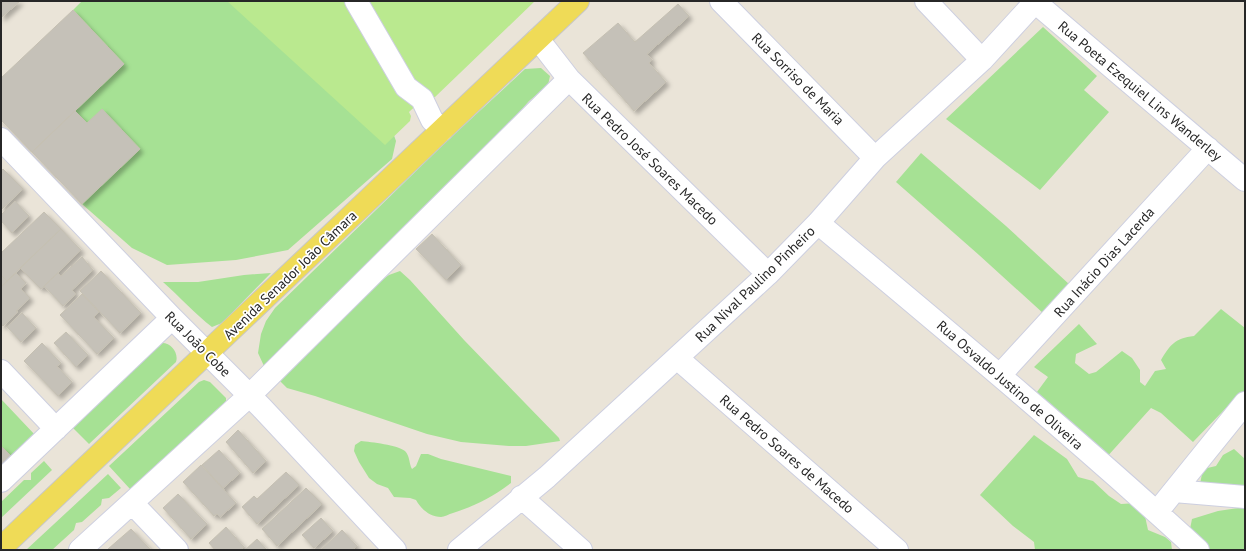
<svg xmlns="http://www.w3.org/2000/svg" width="1246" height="551" font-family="'PT Sans',sans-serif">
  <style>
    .green { fill: #a6e194 }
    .pitch { fill: #bae98f }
    .building { fill: #c5c1b8; stroke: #c5c0b2; filter: url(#shadow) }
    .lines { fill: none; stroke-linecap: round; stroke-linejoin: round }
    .minor-casing { stroke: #cdcfe0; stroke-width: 24 }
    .major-casing { stroke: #c7c7c7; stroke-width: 24 }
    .minor { stroke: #fff; stroke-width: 22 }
    .major { stroke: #efdb57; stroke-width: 22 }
    .labels { text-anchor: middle; stroke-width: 3.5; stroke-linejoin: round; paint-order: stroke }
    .street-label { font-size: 14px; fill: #272727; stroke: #fff }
  </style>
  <defs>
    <filter id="shadow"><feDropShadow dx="3.5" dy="3.5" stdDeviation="2" flood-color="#0004"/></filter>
  </defs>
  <rect width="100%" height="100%" fill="#eae4d8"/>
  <!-- green -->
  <path class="green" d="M82,1h229l79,123 6,17 -4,18 -104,91 -52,10 -69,5 -35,-17 -50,-44 5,-81 -12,-12 49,-47 -51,-54z
    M1043,27l54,49 -13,14 25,22 -69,78 -94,-71z
    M541,68l9,8 -2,9 -19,16 -27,31 -189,188 -49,46 -6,-13 3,-19 5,-13 9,-13 170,-165 80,-74z
    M921,153l85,73 64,59 -26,29 -65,-59 -83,-73z
    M400,271l10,9 54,60 95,98 1,3 -34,5h-17l-48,-4 -34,-8 -112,-38 -28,-8 -7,-7v-3l99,-96 10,-7z
    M271,273l-49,50 -10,4c-17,-13 -32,-30 -49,-45h35l46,-7z
    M1221,309l24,19v66l-19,14 -33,34 -32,-29 -10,-5 -46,51 -71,-63 14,-19 -14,-10 45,-43 18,20 -21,10 -1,9 14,11 7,-2 26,-21 10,7 8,12v12l5,4 10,-15 11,-2 -5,-9c9,-15 14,-22 33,-24z
    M161,343c10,-1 18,10 15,19l-87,82 -17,-17z
    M204,380l6,2 16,16v3l-96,88 -21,-23 90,-84z
    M1,399l35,37 -35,30 10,-10 -10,-10z
    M1034,435l33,24 11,18 15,4 16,15 12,8 16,-1 6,4 5,23 17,7 6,5 1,8h-137l-1,-8 -21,-16 -33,-31z
    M361,441c10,1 37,4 44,10 5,5 4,13 7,18l4,-3 5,-12h7l13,5 70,17v7c-20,15 -34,22 -58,30 -4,1 -9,4 -12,4 -11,0 -20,-8 -25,-17l-6,-2 -16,-1 -6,-9 -11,-4 -8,-6 -10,-16 -5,-11 1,-6z
    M1234,449l11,10v33l-45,-8 3,-15 13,-3 7,-11z
    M44,461l8,9 -51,48v-16l23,-22h7v-7z
    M108,474l13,14 -12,10 -7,1 -1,6 -19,17 -6,1 -2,7 -22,20h-26z
    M1245,507v43h-34l-21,-21 2,-10 26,-8z"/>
  <!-- pitch -->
  <path class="pitch" d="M227,1h308l-100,96c-10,2 -19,8 -26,15l2,4 -1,5 -25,24z"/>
  <!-- building -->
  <path class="building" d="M1,1h19l-19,17z
    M678,4l11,12 -42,38 5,6 -3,3 17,19 -32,29 -51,-58 35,-30 17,19z
    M73,10l51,54 -92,88 -31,-32v-42z
    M102,109l38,40 -58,55 -50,-52 43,-41 12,12z
    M3,169l20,20 -22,21v-39z
    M15,201l14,15 -17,17 -11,-12v-6z
    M44,212l17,17 -54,52 -6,-6v-22z
    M61,229l20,21 -40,39 -21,-21z
    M432,234l29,31 -15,15 -30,-31z
    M82,257l11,13 -21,20 4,4 -13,12 -19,-20 14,-13 3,3z
    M101,271l40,42 -21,20 -40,-42z
    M16,273l10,10 -5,6 9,9 -14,13 2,1 -15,14 -2,-2v-37z
    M1,275l6,6 -6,6z
    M82,294l17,18 -5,5 20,21 -17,16 -37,-39z
    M22,313l14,15 -15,14 -14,-15z
    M66,332l22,23 -12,12 -22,-24z
    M42,343l19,20 -4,3 15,16 -14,14 -34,-35z
    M238,430l28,31 -13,12 -27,-31z
    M1,446l10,10 -10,10z
    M219,450l21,23 -17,15 -21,-23z
    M201,465l35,38 -16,14 -3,-3 -3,2 -31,-34z
    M286,472l13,13 -42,39 -15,-17 12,-11 3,3z
    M306,488l16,16 -45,42 -15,-17z
    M178,494l29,30 -16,15 -28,-31z
    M321,518l12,13 -19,17 -12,-13z
    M226,527l18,20 -4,3h-25l-6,-7z
    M131,529l20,21h-43v-1z
    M342,530l15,16 -5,4h-31z
    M257,539l10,11h-22z"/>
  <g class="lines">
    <defs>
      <path id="minor" d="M356,1l50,86 16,12 10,21 10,10
        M721,1l154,157
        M926,1l56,59
        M1035,2l210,178
        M538,39l31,40 199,195
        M1,139l171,179 89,89 134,143
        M818,223c128,107 257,214 380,327
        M677,358l220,192
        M1,371l55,58
        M1000,375l208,-227
        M1,481l171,-163
        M1174,491l71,6
        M521,497l60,53
        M132,503l45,47
        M1157,512l88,-109
        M80,550l169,-154 320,-317
        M459,550l88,-73 221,-203 50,-51 57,-65 107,-98 54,-59"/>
      <path id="major" d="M1,548c193,-182 385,-365 577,-547"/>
    </defs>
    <!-- minor casing -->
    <use href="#minor" class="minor-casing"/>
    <!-- major casing -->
    <use href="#major" class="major-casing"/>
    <!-- minor -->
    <use href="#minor" class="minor"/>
    <!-- major -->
    <use href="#major" class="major"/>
  </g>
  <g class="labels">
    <!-- street labels -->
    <g class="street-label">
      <text transform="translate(798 79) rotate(45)" y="5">Rua Sorriso de Maria</text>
      <text transform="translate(1140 91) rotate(40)" y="5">Rua Poeta Ezequiel Lins Wanderley</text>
      <text transform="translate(650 159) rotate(44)" y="5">Rua Pedro José Soares Macedo</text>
      <text transform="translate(1104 262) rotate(-48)" y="5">Rua Inácio Dias Lacerda</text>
      <text transform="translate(290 275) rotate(-44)" y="5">Avenida Senador João Câmara</text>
      <text transform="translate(755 284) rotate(-44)" y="5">Rua Nival Paulino Pinheiro</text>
      <text transform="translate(198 344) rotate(45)" y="5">Rua João Cobe</text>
      <text transform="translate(1010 385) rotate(41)" y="5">Rua Osvaldo Justino de Oliveira</text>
      <text transform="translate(787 454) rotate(41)" y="5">Rua Pedro Soares de Macedo</text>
    </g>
  </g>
  <!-- border -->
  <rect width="1246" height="551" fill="none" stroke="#272727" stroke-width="4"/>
</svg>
